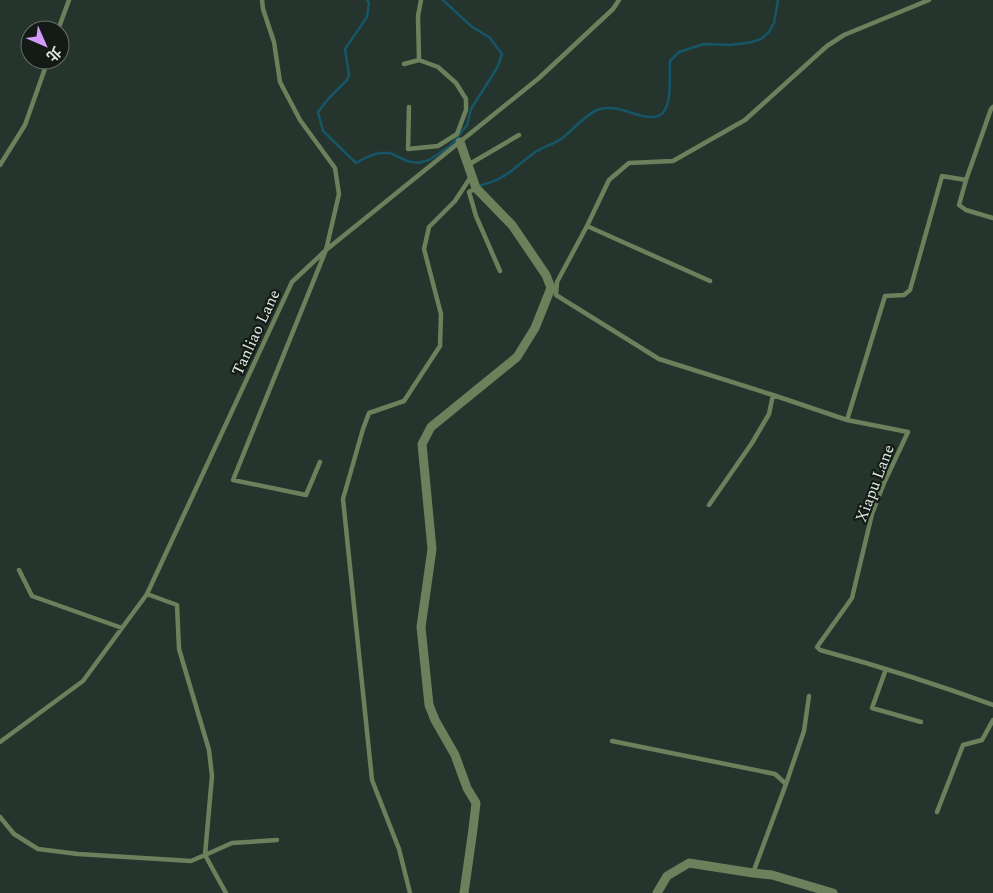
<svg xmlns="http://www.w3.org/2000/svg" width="993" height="893" font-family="Spectral,'Noto Sans TC',serif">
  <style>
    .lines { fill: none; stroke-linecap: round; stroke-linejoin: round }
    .stream { stroke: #165668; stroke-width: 2.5 }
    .service { stroke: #6c805c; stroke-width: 4.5 }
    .minor { stroke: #6c805c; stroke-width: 9 }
    .labels { text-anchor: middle; stroke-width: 4.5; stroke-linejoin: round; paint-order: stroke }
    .street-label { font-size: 16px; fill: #dfe9e4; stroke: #141b17 }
  </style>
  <rect width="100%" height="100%" fill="#25352d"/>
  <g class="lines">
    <!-- stream -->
    <path class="stream" d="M367,0l2,3 -2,14 -22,32 4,26 -2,5 -18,18 -11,14 5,19 33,32 11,-6 12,-4h11l17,8 11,2 11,-3 21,-14 17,-21 4,-16 26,-41 5,-14 -12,-16 -19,-12 -28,-26
      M479,186c11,-3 23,-8 31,-14 9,-7 18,-15 27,-21 8,-5 17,-7 24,-12 11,-8 24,-24 36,-29 21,-9 47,14 63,5 13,-7 9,-40 10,-54l9,-9 25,-8 27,1 21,-3 9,-3 8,-7 5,-9 4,-23"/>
    <!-- service -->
    <path class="service" d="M262,0l1,9 11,33 6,40 20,38 35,48 4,26 -13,56 -93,230 73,15 14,-33
      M58,30l11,-30
      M404,64l15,-4
      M409,107l-1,42 30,-3 19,-12 9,-24v-11l-10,-16 -18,-16 -19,-7 -1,-44 3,-16
      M0,165l25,-40 23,-65
      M468,165l51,-30
      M966,180l25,-71 2,-2
      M476,188l-7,4 7,24 24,55
      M993,218l-27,-8 -7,-5 7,-25 -24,-4 -32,114 -6,5 -19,1 -38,124 61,12 -24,51 -12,31 -20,84 -35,49 3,3c59,16 116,34 173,55
      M587,226l-30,56 -1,13 103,64 114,36
      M710,281l-123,-55 22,-46 20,-17 44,-2 72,-41 82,-74 17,-11 85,-35
      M709,505l43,-62 17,-29 4,-19 74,25
      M19,570l13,26 90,32
      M147,594l30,11 2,44 30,101 3,26 -7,79 27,-12 45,-3
      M886,669l-14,39 49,14
      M612,741l163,33 11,10 -33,89
      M0,742l83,-61 64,-87 145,-312 34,-32 213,-172 74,-69 6,-9
      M786,784l18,-53 5,-35
      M937,812l26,-67 19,-5 11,-20
      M0,817l14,17 24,15 40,5 113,7 14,-6 21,38
      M410,893l-11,-44 -27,-69 -29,-281 20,-70 6,-16 35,-12 36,-55 1,-32 -17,-65 5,-22 26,-26 17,-26"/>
    <!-- minor -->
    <path class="minor" d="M460,142l16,46 36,37 34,50 5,13 -16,40 -18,29 -86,70 -9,17 10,105 -11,78 8,78 6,15 20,35 12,33 9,15 -3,26 -9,64
      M657,893l10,-17 22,-13 64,10 19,2 61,18"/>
  </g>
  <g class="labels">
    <!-- street labels -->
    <g class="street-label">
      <text transform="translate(255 332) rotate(-65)" y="6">Tanliao Lane</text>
      <text transform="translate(874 483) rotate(-69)" y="6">Xiapu Lane</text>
    </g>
  </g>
  <!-- north arrow -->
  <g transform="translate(45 45) rotate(135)"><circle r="24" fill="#141b17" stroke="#656d69"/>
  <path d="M0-4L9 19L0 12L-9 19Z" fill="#d39cfc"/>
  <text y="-8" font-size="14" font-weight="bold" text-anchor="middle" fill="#dfe9e4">北</text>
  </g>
</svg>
